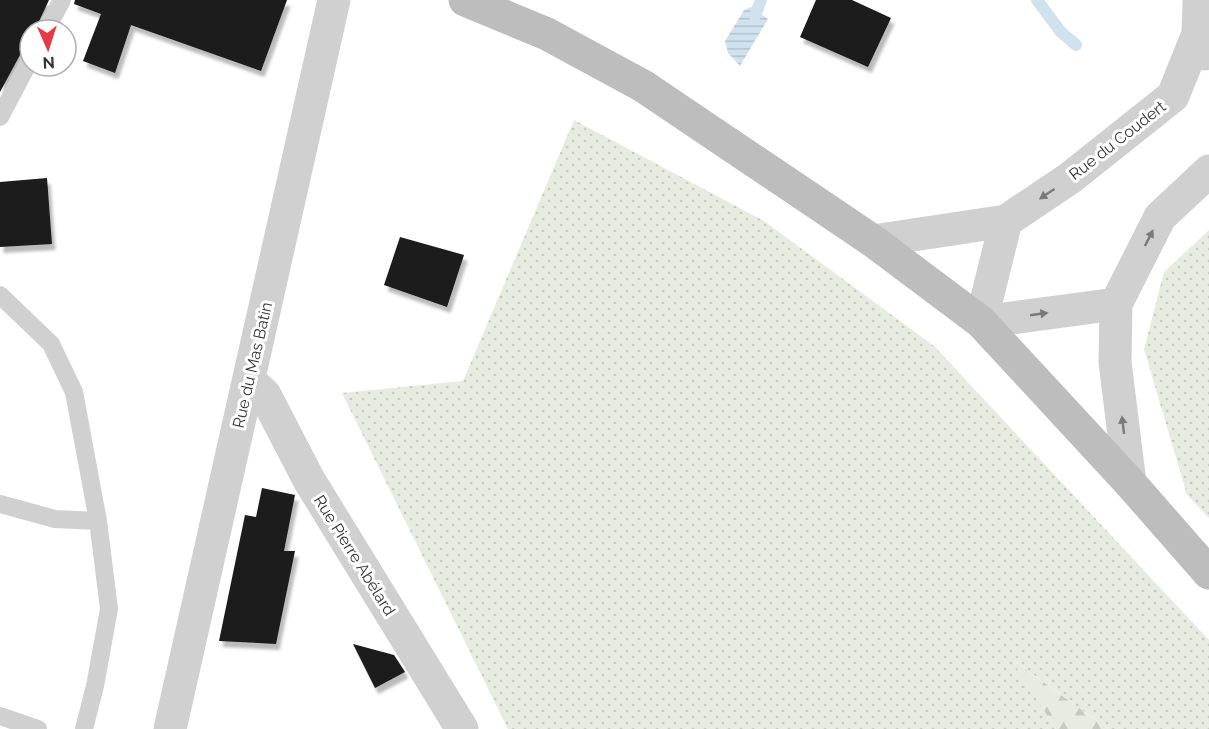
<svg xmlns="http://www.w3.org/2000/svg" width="1209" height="729" font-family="Raleway,sans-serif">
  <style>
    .grass { fill: url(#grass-dots) }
    .forest { fill: url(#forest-firs) }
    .water { fill: url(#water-rules) }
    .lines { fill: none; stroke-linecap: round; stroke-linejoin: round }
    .stream { stroke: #cfe2ee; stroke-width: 12 }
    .building { fill: #1a1a1a; filter: url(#shadow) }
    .service { stroke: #d0d0d0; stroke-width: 18 }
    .minor { stroke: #d0d0d0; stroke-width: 33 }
    .tertiary { stroke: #d0d0d0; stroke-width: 33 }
    .secondary { stroke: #bdbdbd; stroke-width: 33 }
    .oneway { fill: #7a7a7a }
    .labels { text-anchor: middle; stroke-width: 6; stroke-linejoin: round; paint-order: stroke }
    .street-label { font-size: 16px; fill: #333; stroke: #fff }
  </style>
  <defs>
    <pattern id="grass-dots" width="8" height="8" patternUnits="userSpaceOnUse" patternTransform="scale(1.5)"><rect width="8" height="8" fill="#e6ecdf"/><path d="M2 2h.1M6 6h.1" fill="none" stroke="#c6cbc0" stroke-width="1.8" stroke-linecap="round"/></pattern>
    <pattern id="forest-firs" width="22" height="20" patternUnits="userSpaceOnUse" patternTransform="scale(1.5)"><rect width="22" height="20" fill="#e6ecdf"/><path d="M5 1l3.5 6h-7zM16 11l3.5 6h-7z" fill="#c6cbc0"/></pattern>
    <pattern id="water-rules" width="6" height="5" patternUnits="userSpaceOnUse" patternTransform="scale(1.5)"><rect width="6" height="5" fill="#cfe2ee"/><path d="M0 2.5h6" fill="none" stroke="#b2c2cd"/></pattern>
    <filter id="shadow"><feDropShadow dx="3.5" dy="6" stdDeviation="1.5" flood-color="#0004"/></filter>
  </defs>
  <rect width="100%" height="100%" fill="#fff"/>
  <!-- grass -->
  <path class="grass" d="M574,120l190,101 170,125 275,294v89h-101l-96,-70 44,70h-548l-166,-336 121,-12z
    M1209,230v288l-22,-23 -43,-146 20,-77z"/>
  <!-- forest -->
  <path class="forest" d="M1010,658l98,71h-52z"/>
  <!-- water -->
  <path class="water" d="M751,7l17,12 -28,47 -12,-13 -3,-12 19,-31z"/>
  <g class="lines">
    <!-- stream -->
    <path class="stream" d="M1037,0l23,31 16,14
      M755,16l6,-16"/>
  </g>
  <!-- building -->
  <path class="building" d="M0,0h49l-14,30h-5v11l-10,14 -20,37z
    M75,0h212l-26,71 -130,-46 -16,48 -32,-12 18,-47 -27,-10z
    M816,0h36l39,18 -23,49 -68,-30z
    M47,178l5,66 -52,3v-65z
    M400,237l64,18 -17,52 -63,-22z
    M262,488l33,7 -11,56h11l-19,93 -57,-3 26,-126 11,2z
    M353,644l41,11 11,17 -30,16z"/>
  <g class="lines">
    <!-- service -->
    <path class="service" d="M46,30l16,-30
      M0,117l30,-57
      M0,295l51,49 23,48 24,129 11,88 -14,77 -11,43
      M0,504l55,15 43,2
      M0,716l38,13"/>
    <!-- minor -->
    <path class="minor" d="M249,380l16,15 44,85 153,249"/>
    <!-- tertiary -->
    <path class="tertiary" d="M1199,0l-1,34 7,20
      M1006,221l-25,101 135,-18
      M873,241l133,-20 64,-43 103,-82 25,-62
      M1130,483l-15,-121 1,-58 44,-87 49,-46
      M170,729l164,-729"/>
    <!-- secondary -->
    <path class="secondary" d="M465,0l82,34 96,52 230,155 108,81 149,161 79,90"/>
  </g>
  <!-- one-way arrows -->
  <defs><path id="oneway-solid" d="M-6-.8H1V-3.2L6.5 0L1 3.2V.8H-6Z" transform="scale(1.5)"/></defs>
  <g class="oneway">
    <use href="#oneway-solid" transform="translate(1047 194) rotate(146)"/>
    <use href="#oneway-solid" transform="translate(1149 238) rotate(-63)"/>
    <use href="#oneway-solid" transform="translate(1039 314) rotate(-8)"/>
    <use href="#oneway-solid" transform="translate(1123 425) rotate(-97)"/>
  </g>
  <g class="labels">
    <!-- street labels -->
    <g class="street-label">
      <text transform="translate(1117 140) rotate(-38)" y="6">Rue du Coudert</text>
      <text transform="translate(252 365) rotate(-77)" y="6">Rue du Mas Batin</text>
      <text transform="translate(355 555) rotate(58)" y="6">Rue Pierre Abélard</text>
    </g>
  </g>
  <!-- north arrow -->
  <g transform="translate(48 48) rotate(177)"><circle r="28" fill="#ffffff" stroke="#adadad" stroke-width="1.5"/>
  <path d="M0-4.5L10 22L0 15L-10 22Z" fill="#e63946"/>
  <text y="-9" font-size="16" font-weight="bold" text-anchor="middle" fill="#333333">N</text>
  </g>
</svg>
